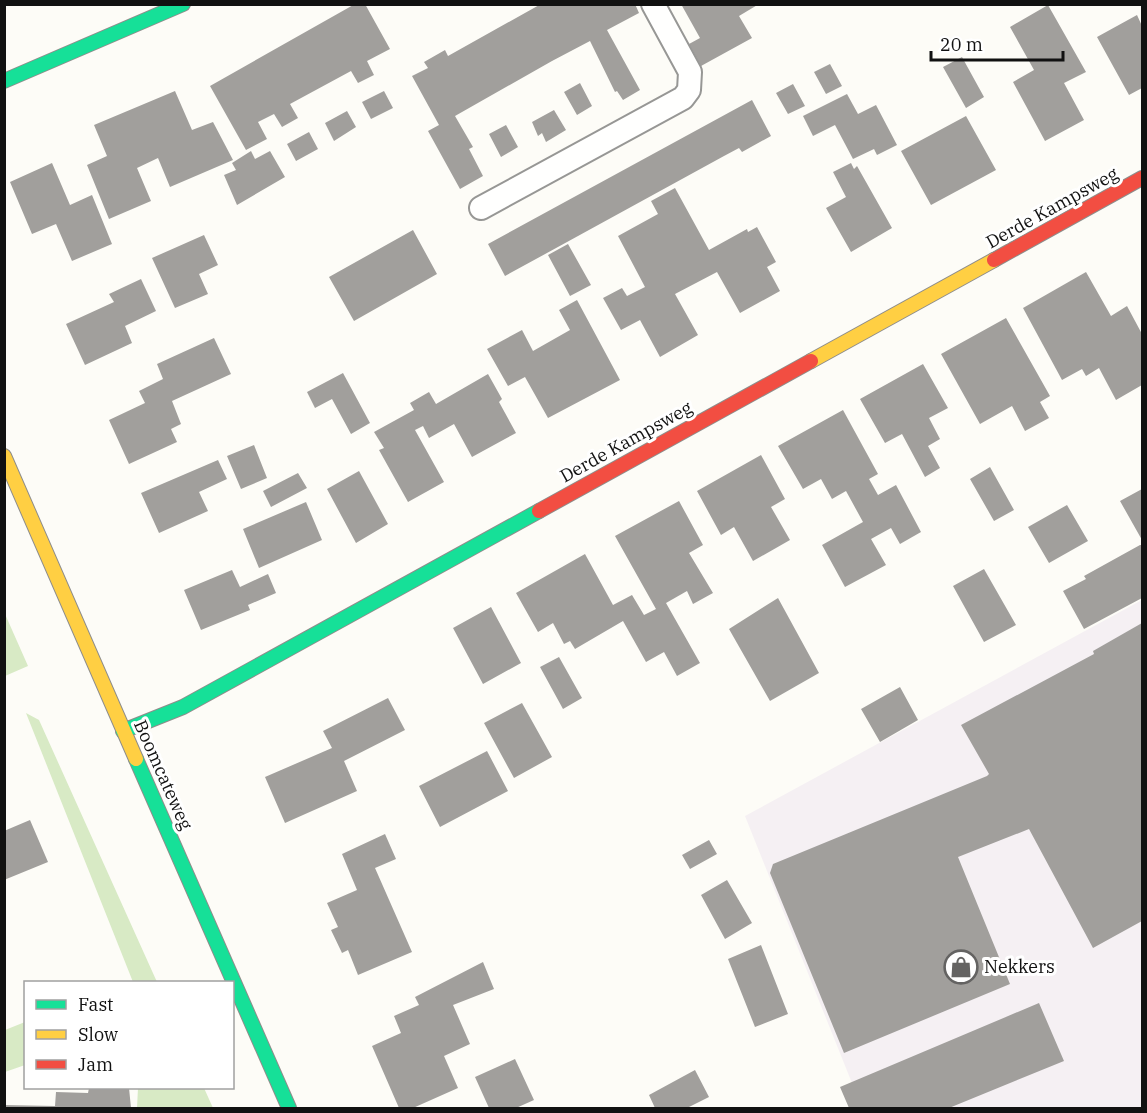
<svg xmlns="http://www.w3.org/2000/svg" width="1147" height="1113" font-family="'IBM Plex Serif',serif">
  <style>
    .industrial { fill: #f5f0f3 }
    .forest { fill: #d8eac5 }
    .building { fill: #a19f9c }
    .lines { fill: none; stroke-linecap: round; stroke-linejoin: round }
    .lane-casing { stroke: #979795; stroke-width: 26 }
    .fast-casing { stroke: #8e8d8b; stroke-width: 16 }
    .slow-casing { stroke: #8e8d8b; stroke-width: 16 }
    .jam-casing { stroke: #8e8d8b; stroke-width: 16 }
    .lane { stroke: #fffffe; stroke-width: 22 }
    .fast { stroke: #16e098; stroke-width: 14 }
    .slow { stroke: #ffcf43; stroke-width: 14 }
    .jam { stroke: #f24e42; stroke-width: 14 }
    .labels { text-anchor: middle; stroke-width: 6; stroke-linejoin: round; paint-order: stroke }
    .street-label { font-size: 18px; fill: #111; stroke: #fff }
    .poi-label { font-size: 18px; fill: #111; stroke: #fff; text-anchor: start }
  </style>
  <rect width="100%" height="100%" fill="#fdfcf7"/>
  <!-- industrial -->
  <path class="industrial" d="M1142,600v508h-280l-117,-292z"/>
  <!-- forest -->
  <path class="forest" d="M5,614l23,52 -23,10h-1z
    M26,713l13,7 118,262h-24z
    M25,1022v43l-20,7v-42z
    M138,1088h66l9,20h-76z"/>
  <!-- building -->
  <path class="building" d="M355,4h10l25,45 -23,12 7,14 -16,8 -7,-12 -61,33 8,14 -16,9 -8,-13 -16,8 9,17 -21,11 -36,-64z
    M541,4h94l4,9 -32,17 33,60 -17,10 -6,-9 -2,1 -25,-51 -38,20 -97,55 18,31 -4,2 14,27 -23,13 -32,-58 11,-6 -27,-49 16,-8 -4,-6 21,-12 3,6z
    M681,4h78l-20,12 13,22 -51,28 -12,-22 11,-6z
    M1048,5l38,67 -22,11 20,37 -39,21 -32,-59 21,-12 -24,-43z
    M1137,15l5,11v62l-13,7 -32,-58z
    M962,57l22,40 -18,11 -23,-41z
    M830,64l12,22 -16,8 -12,-22z
    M580,83l12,23 -15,9 -13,-23z
    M793,84l12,22 -17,8 -12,-21z
    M175,91l17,39 21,-8 20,38 -63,27 -12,-29 -21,10 14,33 -42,18 -22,-54 20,-9 -13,-31z
    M384,91l9,17 -22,11 -9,-17z
    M847,94l11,20 18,-9 21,40 -20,10 -3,-6 -21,10 -18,-34 -22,11 -10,-20z
    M752,100l19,36 -29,16 -3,-4 -15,8 -219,120 -17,-32z
    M554,110l12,20 -20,12 -4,-9 -4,3 -6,-14z
    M347,111l9,16 -22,14 -9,-18z
    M966,116l30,54 -65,35 -30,-54z
    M506,125l12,22 -17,10 -12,-23z
    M309,132l9,17 -22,12 -9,-17z
    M251,151l4,8 15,-8 15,26 -48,28 -13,-30 12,-5 -4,-7z
    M52,163l18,42 22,-10 20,49 -40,17 -16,-37 -24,10 -22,-52z
    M851,163l3,6 3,-3 35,62 -41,24 -25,-44 20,-11 -13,-25z
    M675,188l34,62 38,-21 1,3 9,-5 19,35 -9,5 13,24 -40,22 -23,-41 -42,22 23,41 -38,22 -20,-37 -19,10 -18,-32 19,-10 5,8 18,-9 -27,-51 40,-22 -7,-13z
    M413,230l24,44 -83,47 -25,-44z
    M204,235l14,30 -19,9 9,20 -33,14 -23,-50z
    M568,244l23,41 -21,11 -22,-41z
    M1086,272l25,44 16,-10 15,28v51l-26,15 -17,-32 -13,8 -4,-7 -20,11 -39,-72z
    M141,279l15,32 -31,15 7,17 -47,22 -19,-41 48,-22 -5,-8z
    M577,300l43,80 -72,38 -23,-41 -17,9 -21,-37 35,-19 11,21 37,-21 -11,-20z
    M1006,318l44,78 -10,6 9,16 -24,13 -13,-25 -32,18 -39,-70z
    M214,338l17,36 -59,27 9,23 -10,5 6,13 -48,22 -20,-44 36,-17 -6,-12 24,-12 -6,-15z
    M923,364l25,44 -19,10 11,21 -12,7 12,22 -15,9 -23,-43 -17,9 -25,-44z
    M343,373l27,50 -19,11 -19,-35 -17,9 -8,-16z
    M488,374l14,25 -3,3 17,31 -44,24 -18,-33 -25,14 -6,-12 -8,4 29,52 -36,20 -29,-52 5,-2 -10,-16 40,-22 -4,-7 19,-11 7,12z
    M843,410l35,64 -9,5 9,16 18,-10 25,47 -21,12 -9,-16 -20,11 15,26 -41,22 -23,-42 41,-23 -17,-31 -14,8 -11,-20 -18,10 -25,-43z
    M254,445l13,33 -26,11 -14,-33z
    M761,455l24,44 -14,8 19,33 -37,21 -19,-34 -13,8 -24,-44z
    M218,460l9,19 -28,13 9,19 -49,22 -18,-40z
    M990,467l24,43 -20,11 -24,-42z
    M359,471l29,53 -32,19 -29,-54z
    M298,473l9,15 -36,19 -8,-16z
    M1142,489v51l-22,-39z
    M679,501l24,44 -14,8 24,40 -20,11 -6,-13 -21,12 34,60 -23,13 -13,-24 -18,10 -23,-41 -48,28 -5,-8 -6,3 -11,-21 -15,9 -22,-39 69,-39 28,51 19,-10 12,20 12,-6 -41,-73z
    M306,502l16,38 -63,28 -16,-39z
    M1067,505l21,36 -39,22 -21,-36z
    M1140,545h2v53l-58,31 -21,-38 23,-12 -2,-3z
    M984,569l32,56 -32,17 -31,-56z
    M232,570l8,17 28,-13 8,19 -28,12 2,5 -49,20 -17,-40z
    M778,598l41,75 -49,28 -41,-72z
    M491,607l30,56 -38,21 -30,-56z
    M1142,623v298l-49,27 -64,-119 -71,28 52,127 -166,69 -74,-180 3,-9 214,-88 2,-2 -28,-49 133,-71 -1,-3z
    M559,657l23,41 -19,11 -23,-42z
    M900,687l18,33 -38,22 -19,-33z
    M388,698l17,32 -61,31 13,30 -72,32 -20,-46 67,-29 -9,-17z
    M522,703l30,54 -38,21 -30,-55z
    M487,751l21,40 -68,36 -21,-41z
    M30,820l18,42 -44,18v-49z
    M385,834l11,25 -21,9 37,84 -54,23 -10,-25 -6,3 -11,-23 7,-3 -11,-24 30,-13 -15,-36z
    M709,840l8,14 -27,15 -8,-14z
    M727,880l25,43 -27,16 -24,-44z
    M761,945l27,69 -33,13 -27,-68z
    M483,962l11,27 -41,16 17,39 -26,12 14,32 -45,20h-14l-27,-62 29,-13 -7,-17 25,-11 -4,-8z
    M1039,1003l25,58 -115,47h-100l-9,-21z
    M515,1059l19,41 -18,8h-27l-14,-31z
    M695,1070l14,27 -22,11h-32l-6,-13z
    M89,1088h40l2,20h-127v-3l51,1 1,-14 32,1z"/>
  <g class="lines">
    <defs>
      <path id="lane" d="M481,208l202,-110 6,-8 1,-18 -37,-68"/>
      <path id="fast" d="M4,81l179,-77
        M123,731l60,-24 356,-196
        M136,759l153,349"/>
      <path id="slow" d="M811,361l183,-101
        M4,456l132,303"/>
      <path id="jam" d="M994,260l148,-82
        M539,511l272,-150"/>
    </defs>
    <!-- lane casing -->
    <use href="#lane" class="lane-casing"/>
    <!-- fast casing -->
    <use href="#fast" class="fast-casing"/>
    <!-- slow casing -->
    <use href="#slow" class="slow-casing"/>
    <!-- jam casing -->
    <use href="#jam" class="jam-casing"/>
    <!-- lane -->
    <use href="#lane" class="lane"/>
    <!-- fast -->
    <use href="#fast" class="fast"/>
    <!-- slow -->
    <use href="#slow" class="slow"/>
    <!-- jam -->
    <use href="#jam" class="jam"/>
  </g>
  <!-- icons -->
  <defs>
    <symbol id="shop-ring" viewBox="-11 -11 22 22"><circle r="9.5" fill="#fff" stroke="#646362" stroke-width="1.5"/><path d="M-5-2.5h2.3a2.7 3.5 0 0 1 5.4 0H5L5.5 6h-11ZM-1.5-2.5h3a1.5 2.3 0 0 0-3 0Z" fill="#646362"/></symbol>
  </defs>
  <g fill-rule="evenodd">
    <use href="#shop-ring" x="942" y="948" width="38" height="38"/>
  </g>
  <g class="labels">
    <!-- street labels -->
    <g class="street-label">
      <text transform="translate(1052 208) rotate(-29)" y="6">Derde Kampsweg</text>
      <text transform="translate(626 442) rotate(-29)" y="6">Derde Kampsweg</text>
      <text transform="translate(163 775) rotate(66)" y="6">Boomcateweg</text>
    </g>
    <!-- poi labels -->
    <g class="poi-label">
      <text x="984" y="973">Nekkers</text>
    </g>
  </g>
  <!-- border -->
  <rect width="1147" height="1113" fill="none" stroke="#111111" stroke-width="12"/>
  <!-- legend -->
  <rect x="24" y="981" width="210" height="108" fill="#ffffff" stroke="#a0a0a0" stroke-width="1.5"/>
  <rect x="36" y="1000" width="30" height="9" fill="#16e098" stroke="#a0a0a0" stroke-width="1.5"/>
  <text x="78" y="1011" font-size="18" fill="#111111">Fast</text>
  <rect x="36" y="1030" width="30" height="9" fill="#ffcf43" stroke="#a0a0a0" stroke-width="1.5"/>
  <text x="78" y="1041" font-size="18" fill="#111111">Slow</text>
  <rect x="36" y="1060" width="30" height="9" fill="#f24e42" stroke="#a0a0a0" stroke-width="1.5"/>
  <text x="78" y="1071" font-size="18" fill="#111111">Jam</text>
  <!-- scale -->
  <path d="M931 51v9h132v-9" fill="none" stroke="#111111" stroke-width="3"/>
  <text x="940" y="51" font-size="18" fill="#111111" stroke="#ffffff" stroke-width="4.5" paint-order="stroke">20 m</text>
</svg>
